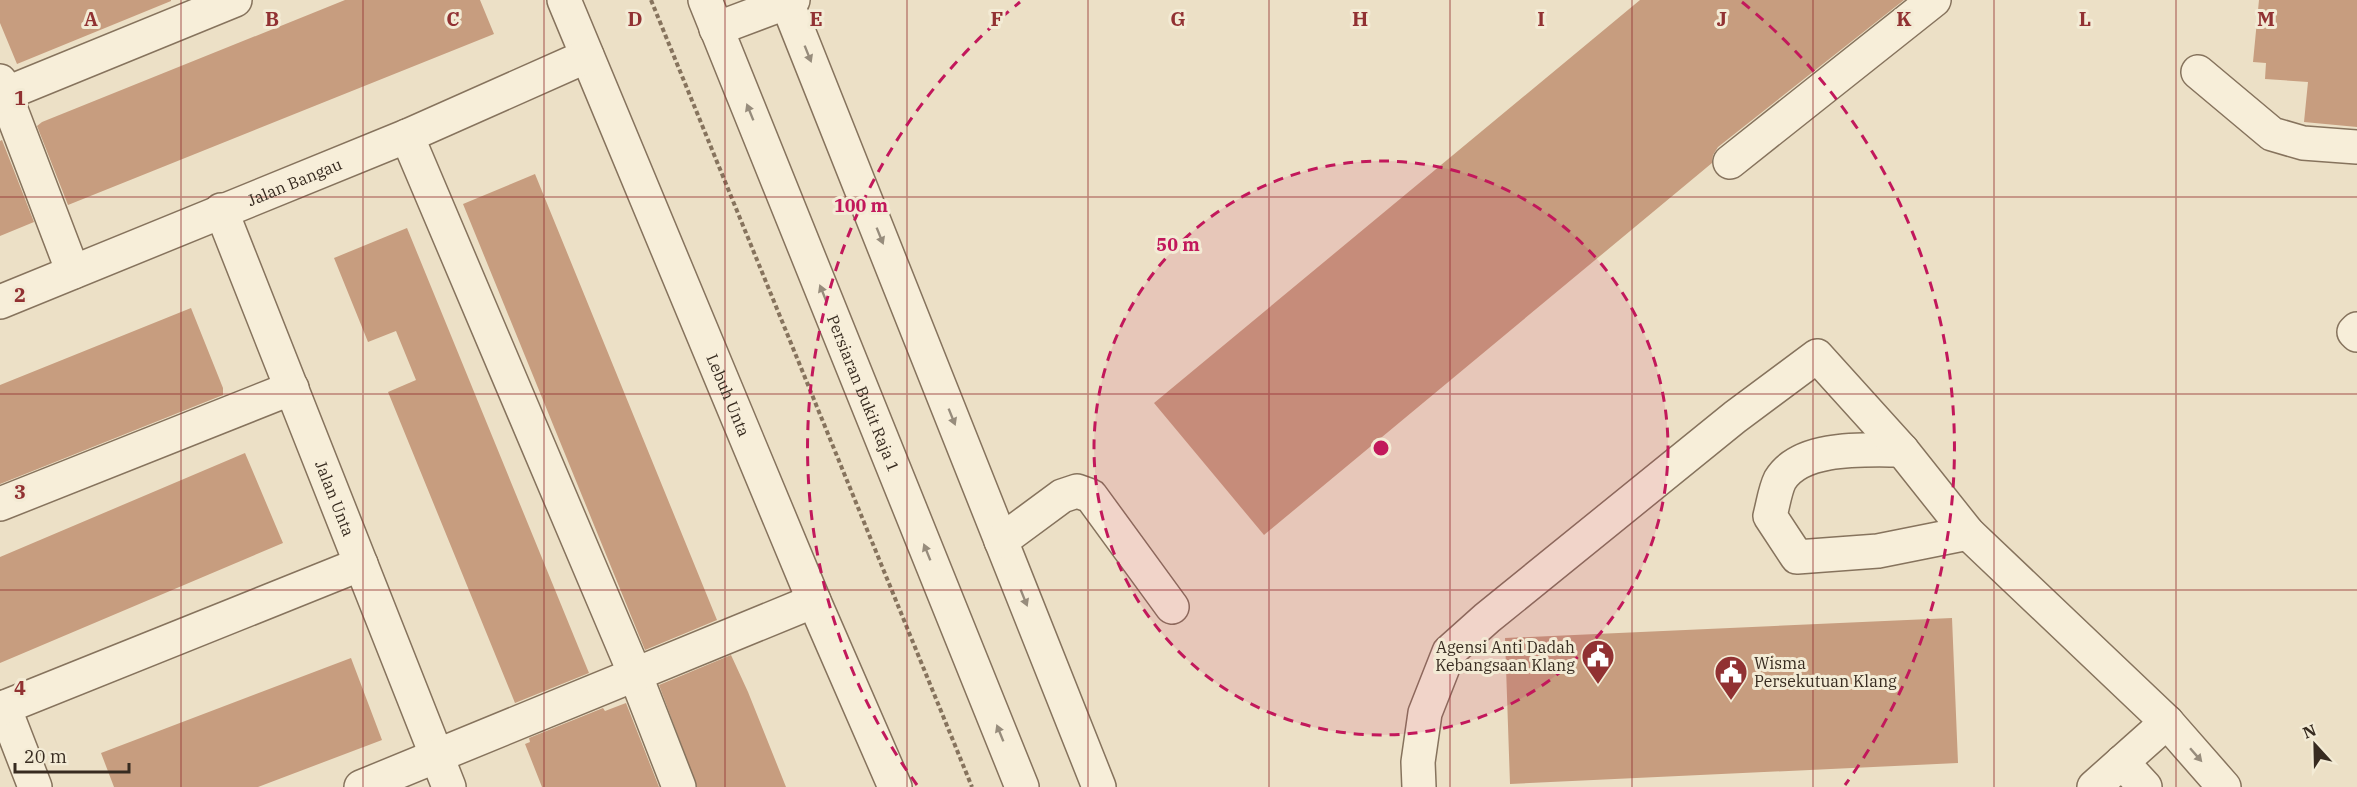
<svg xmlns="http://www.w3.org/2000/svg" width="2357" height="787" font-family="'IBM Plex Serif',serif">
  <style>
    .building { fill: #c79d7f }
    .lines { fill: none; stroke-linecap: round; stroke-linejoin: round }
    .minor-casing { stroke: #86735d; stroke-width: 36 }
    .path { stroke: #86735d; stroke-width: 4; stroke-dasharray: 4.5 3; stroke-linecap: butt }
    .minor { stroke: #f7eed9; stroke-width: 33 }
    .oneway { fill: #978c7c }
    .grid { fill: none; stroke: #913132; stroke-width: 1.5; stroke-opacity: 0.55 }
    .ring { fill: none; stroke: #c2185b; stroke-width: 3; stroke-dasharray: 10 8 }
    .labels { text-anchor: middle; stroke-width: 6; stroke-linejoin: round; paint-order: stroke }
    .street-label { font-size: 16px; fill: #372b20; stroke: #f3ebd5 }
    .poi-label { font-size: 16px; fill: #372b20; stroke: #f3ebd5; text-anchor: end }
    .grid-label { font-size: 20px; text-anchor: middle; font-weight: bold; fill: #913132; stroke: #f3ebd5; stroke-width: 6; stroke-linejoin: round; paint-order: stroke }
    .centre { fill: #c2185b; stroke: #f3ebd5; stroke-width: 3 }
    .ring-label { font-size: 18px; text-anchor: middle; font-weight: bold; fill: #c2185b; stroke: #f3ebd5; stroke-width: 6; stroke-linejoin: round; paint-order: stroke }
  </style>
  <rect width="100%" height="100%" fill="#ece0c6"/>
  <!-- building -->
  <path class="building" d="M0,0h171v1l-154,63 -17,-41z
    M345,0h135l14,34 -426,171 -31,-79 5,-4z
    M1640,0h264l-186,147 -5,8 -1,8 -448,372 -110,-132z
    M2259,0h98v127l-53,-5 4,-40 -43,-3 1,-16 -13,-1z
    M2,140l32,82 -34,14v-95z
    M535,174l182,446 -72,30 -182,-446z
    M407,228l182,445 -74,30 -127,-311 28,-12 -20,-49 -28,11 -34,-84z
    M191,308l32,80v7l-223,89v-99z
    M245,453l38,90 -283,120v-106z
    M1952,618l6,145 -448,21 -5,-146z
    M731,655l17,37 38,95h-89l-38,-102z
    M351,658l31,82 -124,47h-144l-13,-34z
    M626,703l33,84h-117l-17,-43 5,-2 -1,-4 74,-30 2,3z"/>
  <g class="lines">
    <defs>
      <g id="minor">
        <path id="s1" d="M564,0l250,601 81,186"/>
        <path id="s2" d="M705,0l317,787"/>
        <path d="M786,0l313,787"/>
        <path d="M716,29l77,-29"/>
        <path d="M2198,72l74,62 31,9 54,4"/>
        <path d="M0,81l73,191"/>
        <path d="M0,96l235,-96"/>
        <path d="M407,136l228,538 44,113"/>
        <path d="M1730,162l204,-162"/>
        <path id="s3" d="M221,210l228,577"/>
        <path id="s4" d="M0,302l407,-166 180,-80"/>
        <path d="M2357,329l-3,3 3,3"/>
        <path d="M1902,450c-35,0 -101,-5 -122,30 -5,10 -7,25 -10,36l27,41 81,-6 90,-18"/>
        <path d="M0,504l292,-116"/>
        <path d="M1001,541l61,-45 15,-5 14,5 81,111"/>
        <path d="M4,707l31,80"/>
        <path d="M0,709l361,-145"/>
        <path d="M2122,762l23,25"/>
        <path d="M361,787l453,-186"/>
        <path d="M1419,787l-1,-25 7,-49 24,-61 38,-34 248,-201 82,-61 85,94 66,83 199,189 57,65"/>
        <path d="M2094,787l73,-65"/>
      </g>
    </defs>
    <!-- minor casing -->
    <use href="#minor" class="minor-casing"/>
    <!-- path -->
    <path class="path" d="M651,0l321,787"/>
    <!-- minor -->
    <use href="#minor" class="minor"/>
  </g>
  <!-- one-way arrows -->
  <defs><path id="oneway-solid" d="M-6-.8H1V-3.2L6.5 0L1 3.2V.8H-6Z" transform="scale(1.5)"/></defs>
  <g class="oneway">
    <use href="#oneway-solid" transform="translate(808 54) rotate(68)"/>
    <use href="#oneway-solid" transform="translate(750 112) rotate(-112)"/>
    <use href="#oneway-solid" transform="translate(880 236) rotate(68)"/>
    <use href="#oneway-solid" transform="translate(823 293) rotate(-112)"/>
    <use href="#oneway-solid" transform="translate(952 417) rotate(68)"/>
    <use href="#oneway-solid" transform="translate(927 552) rotate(-112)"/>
    <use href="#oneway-solid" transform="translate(1024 598) rotate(68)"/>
    <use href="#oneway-solid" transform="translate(1000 733) rotate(-112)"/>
    <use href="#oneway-solid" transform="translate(2196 755) rotate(49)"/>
  </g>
  <!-- grid -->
  <path class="grid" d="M181,0v787M363,0v787M544,0v787M725,0v787M907,0v787M1088,0v787M1269,0v787M1450,0v787M1632,0v787M1813,0v787M1994,0v787M2176,0v787M0,197h2357M0,394h2357M0,590h2357"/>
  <!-- distance rings -->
  <circle cx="1381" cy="448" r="287" fill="#c2185b" fill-opacity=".12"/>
  <g class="ring">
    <circle cx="1381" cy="448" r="287"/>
    <path d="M917 785A574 574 0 0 1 1020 2M1742 2A574 574 0 0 1 1845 785"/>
  </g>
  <!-- icons -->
  <defs>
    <symbol id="civic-pin" viewBox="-11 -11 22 30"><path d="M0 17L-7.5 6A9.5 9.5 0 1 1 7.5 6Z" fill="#913132" stroke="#f3ebd5"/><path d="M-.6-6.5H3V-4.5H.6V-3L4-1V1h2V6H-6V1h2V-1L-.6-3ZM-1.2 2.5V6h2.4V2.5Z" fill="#fff"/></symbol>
  </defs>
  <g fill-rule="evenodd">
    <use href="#civic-pin" x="1579" y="637" width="38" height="52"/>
    <use href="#civic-pin" x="1712" y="653" width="38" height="52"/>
  </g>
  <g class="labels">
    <!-- street labels -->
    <g class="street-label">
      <text dy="6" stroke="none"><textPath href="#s4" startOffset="318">Jalan Bangau</textPath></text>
      <text dy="6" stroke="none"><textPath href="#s1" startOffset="428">Lebuh Unta</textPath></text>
      <text dy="6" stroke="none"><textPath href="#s2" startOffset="424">Persiaran Bukit Raja 1</textPath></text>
      <text dy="6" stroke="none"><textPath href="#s3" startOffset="310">Jalan Unta</textPath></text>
    </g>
    <!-- poi labels -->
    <g class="poi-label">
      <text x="1575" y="653">Agensi Anti Dadah<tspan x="1575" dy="18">Kebangsaan Klang</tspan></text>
      <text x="1754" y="669" text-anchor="start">Wisma<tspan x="1754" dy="18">Persekutuan Klang</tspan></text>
    </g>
  </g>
  <g class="grid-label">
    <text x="91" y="26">A</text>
    <text x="272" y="26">B</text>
    <text x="453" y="26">C</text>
    <text x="635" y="26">D</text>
    <text x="816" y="26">E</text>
    <text x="997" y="26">F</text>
    <text x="1178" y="26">G</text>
    <text x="1360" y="26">H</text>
    <text x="1541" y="26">I</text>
    <text x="1722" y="26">J</text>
    <text x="1904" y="26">K</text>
    <text x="2085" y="26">L</text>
    <text x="2266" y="26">M</text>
    <text x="20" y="105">1</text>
    <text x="20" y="302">2</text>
    <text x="20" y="499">3</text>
    <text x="20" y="695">4</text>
  </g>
  <circle cx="1381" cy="448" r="9" class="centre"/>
  <g class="ring-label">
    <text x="861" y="212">100 m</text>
    <text x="1178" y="251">50 m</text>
  </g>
  <!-- north arrow -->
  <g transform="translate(2315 745) rotate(338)" stroke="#f3ebd5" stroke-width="4.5" paint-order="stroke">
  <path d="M0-4.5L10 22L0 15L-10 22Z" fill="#372b20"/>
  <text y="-9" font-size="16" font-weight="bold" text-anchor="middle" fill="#372b20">N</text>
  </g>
  <!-- scale -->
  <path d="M15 763v9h114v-9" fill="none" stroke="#372b20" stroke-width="3"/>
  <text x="24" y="763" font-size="18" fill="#372b20" stroke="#f3ebd5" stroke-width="4.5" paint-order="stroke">20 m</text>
</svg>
